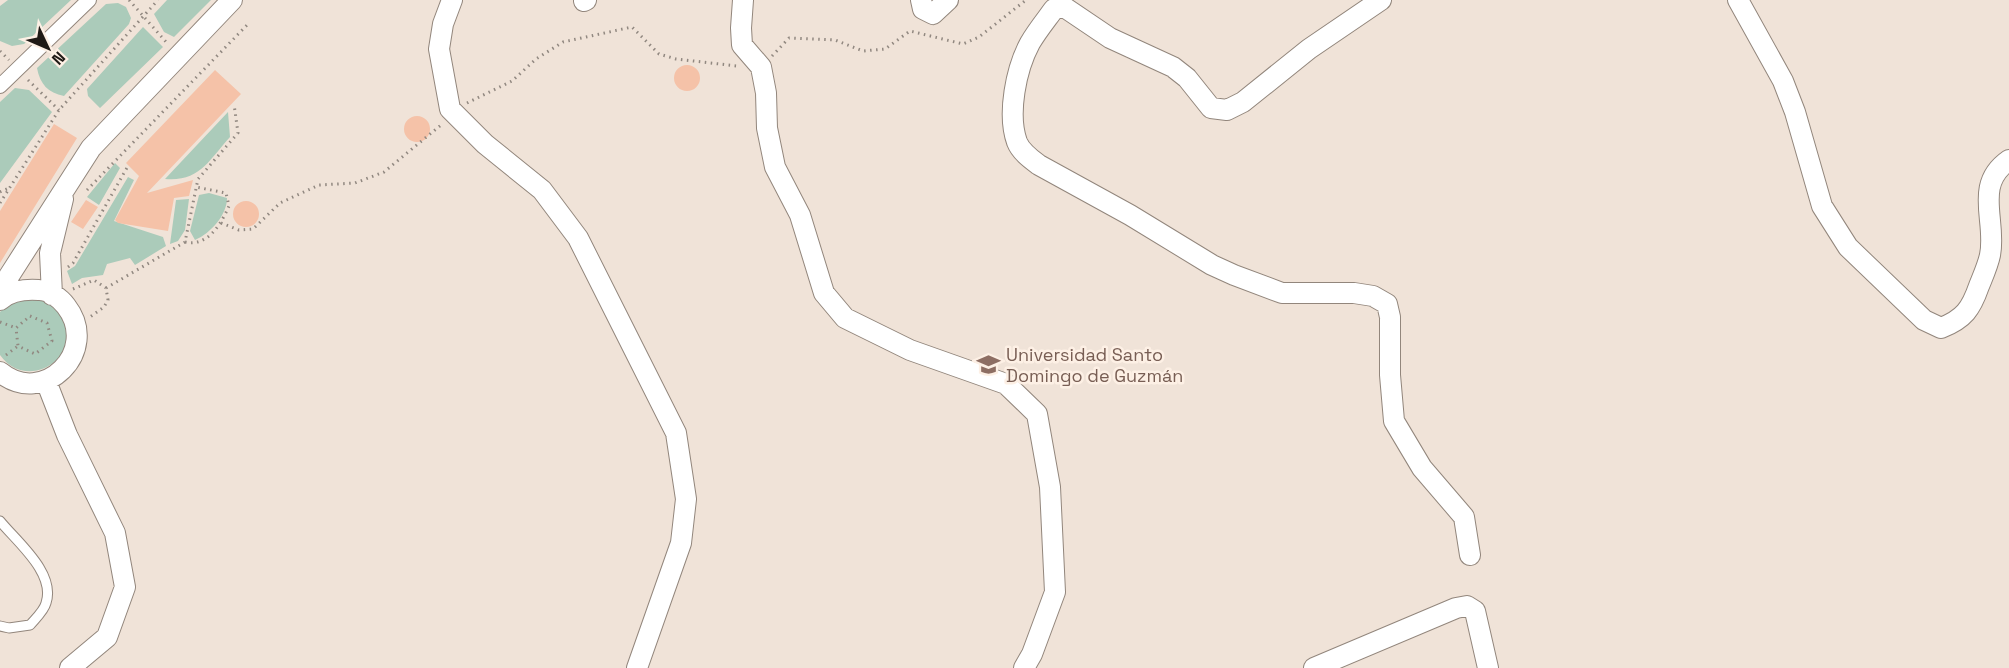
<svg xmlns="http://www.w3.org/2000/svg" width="2009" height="668" font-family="'Space Grotesk',sans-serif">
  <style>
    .green { fill: #abcbba }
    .building { fill: #f5c2a8 }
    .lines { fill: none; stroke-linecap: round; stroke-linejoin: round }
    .service-casing { stroke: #92867c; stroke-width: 11 }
    .pedestrian-casing { stroke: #92867c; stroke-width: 16 }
    .minor-casing { stroke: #92867c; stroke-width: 22 }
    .path { stroke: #918880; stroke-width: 3; stroke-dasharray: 1.5 4.5; stroke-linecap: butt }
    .service { stroke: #fff; stroke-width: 9 }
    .pedestrian { stroke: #fff; stroke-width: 14 }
    .minor { stroke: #fff; stroke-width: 20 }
    .labels { text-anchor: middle; stroke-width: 5; stroke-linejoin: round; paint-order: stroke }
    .education-label { font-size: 18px; fill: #785e54; stroke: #fdf0e5; text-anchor: start }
  </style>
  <rect width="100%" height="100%" fill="#f0e3d8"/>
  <!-- green -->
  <path class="green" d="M8,0h63l-47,44 -12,2 -12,-5v-35z
    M167,0h44l-37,37 -10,-5 -10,-18z
    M118,3l8,4 5,11 -2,6 -65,72c-16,-3 -24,-12 -27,-28l69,-64z
    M143,27l20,20 -63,61 -12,-12 -1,-7z
    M15,88l14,2 23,22 -52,71v-81z
    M228,112l2,25c-21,23 -30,45 -65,42z
    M115,163l5,5 -21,37 -12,-8z
    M128,177l6,3 -20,41 49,16 3,9 -31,19 -5,-7 -23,6 -4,11 -21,3 -10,6 -5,-13 8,-5z
    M209,193l18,5c0,17 -16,35 -32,42l-5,-9 9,-36z
    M189,199l-4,31 -7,11 -8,3 6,-44z
    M23,296c8,1 16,1 23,3 6,2 10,8 14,12 33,35 -29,87 -60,44v-43l11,-11z"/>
  <!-- building -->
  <path class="building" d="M674 78a13 13 0 1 1 26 0a13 13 0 1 1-26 0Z
    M215,70l26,24 -94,99 46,-13 -4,16 -15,2 -6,33 -50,-8 -3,-3 24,-44 -13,-13z
    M404 129a13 13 0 1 1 26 0a13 13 0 1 1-26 0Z
    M54,124l23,14 -77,125v-52z
    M86,200l12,7 -15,22 -12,-7z
    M233 214a13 13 0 1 1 26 0a13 13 0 1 1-26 0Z"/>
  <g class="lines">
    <defs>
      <path id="service" d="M0,521c17,21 56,52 46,82 -2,8 -11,16 -16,22l-21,3 -9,-2"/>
      <path id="pedestrian" d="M0,86l89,-86"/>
      <path id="minor" d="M452,0l-9,24 -4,25 11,60 35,35 57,46 36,48 98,195 10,66 -5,44 -44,125
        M743,0l-2,28 1,17 19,22 5,26 1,35 8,39 25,48 24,78 21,25 65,32 96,34 31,30 13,73 5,105 -23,62 -8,14
        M921,0l2,9 10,5 15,-14
        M1381,0l-72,49 -66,53 -16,8 -16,-2 -24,-30 -14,-11 -63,-29 -46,-31 -10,2c-8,11 -17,22 -24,34 -14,26 -23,71 -13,99 4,10 14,17 22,23l91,50 82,50 22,10 48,18h72l19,3 14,8 3,13v58l4,46 28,47 42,49 6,38
        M1738,0l45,81 12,31 27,94 26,41 76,73 17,8c23,-9 30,-19 38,-42 4,-10 9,-21 11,-31 7,-34 -17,-70 19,-95
        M584,1l2,-1
        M5,295l4,-19 82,-128 141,-148
        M52,295l-2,-42 13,-54
        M0,300c11,-10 25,-11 39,-10 10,0 21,8 27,16 35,45 -23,102 -66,66
        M46,381l21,54 48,98 10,54 -18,50 -37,31
        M1314,668l142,-60 11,-2 8,5 13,57"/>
    </defs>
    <!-- service casing -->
    <use href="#service" class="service-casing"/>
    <!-- pedestrian casing -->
    <use href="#pedestrian" class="pedestrian-casing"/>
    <!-- minor casing -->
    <use href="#minor" class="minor-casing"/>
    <!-- path -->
    <path class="path" d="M129,0l38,43
      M0,51l9,9
      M772,56l17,-18 46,2 28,11 22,-2 25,-18 53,13 16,-7 47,-37
      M28,80l31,30
      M467,103l45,-22 24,-22 27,-17 69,-15 27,27 17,5 61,7
      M87,190l161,-166
      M0,192l9,-4
      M0,203l59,-93 99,-110
      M221,223l18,7 14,-1 27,-26 39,-18 36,-2 29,-11 57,-47
      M185,242c23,5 36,-18 44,-36l-3,-13 -30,-6
      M68,267l5,-4 55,-97
      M106,288l79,-46 13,-63 40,-46 -4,-29
      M73,289l21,-9 12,8 2,12 -4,7 -14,10
      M30,316l17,7 5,18 -17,13 -17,-8 -2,-18z
      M0,322l16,6
      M6,355l12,-9"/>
    <!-- service -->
    <use href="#service" class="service"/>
    <!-- pedestrian -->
    <use href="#pedestrian" class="pedestrian"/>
    <!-- minor -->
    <use href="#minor" class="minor"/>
  </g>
  <!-- icons -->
  <defs>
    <symbol id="university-bare" viewBox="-9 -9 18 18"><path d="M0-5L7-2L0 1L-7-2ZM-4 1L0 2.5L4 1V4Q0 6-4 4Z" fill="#8d6e63" stroke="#fdf0e5" stroke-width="2.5" paint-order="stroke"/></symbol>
  </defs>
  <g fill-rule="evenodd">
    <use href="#university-bare" x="972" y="348" width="33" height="33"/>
  </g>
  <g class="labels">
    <!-- education labels -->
    <g class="education-label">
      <text x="1006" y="361">Universidad Santo<tspan x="1006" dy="21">Domingo de Guzmán</tspan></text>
    </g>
  </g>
  <!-- north arrow -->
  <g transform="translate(48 48) rotate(134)" stroke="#fdf0e5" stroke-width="4.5" paint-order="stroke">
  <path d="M0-4.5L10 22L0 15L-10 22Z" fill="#1f1a16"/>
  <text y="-9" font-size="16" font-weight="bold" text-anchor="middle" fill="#1f1a16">N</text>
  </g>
</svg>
